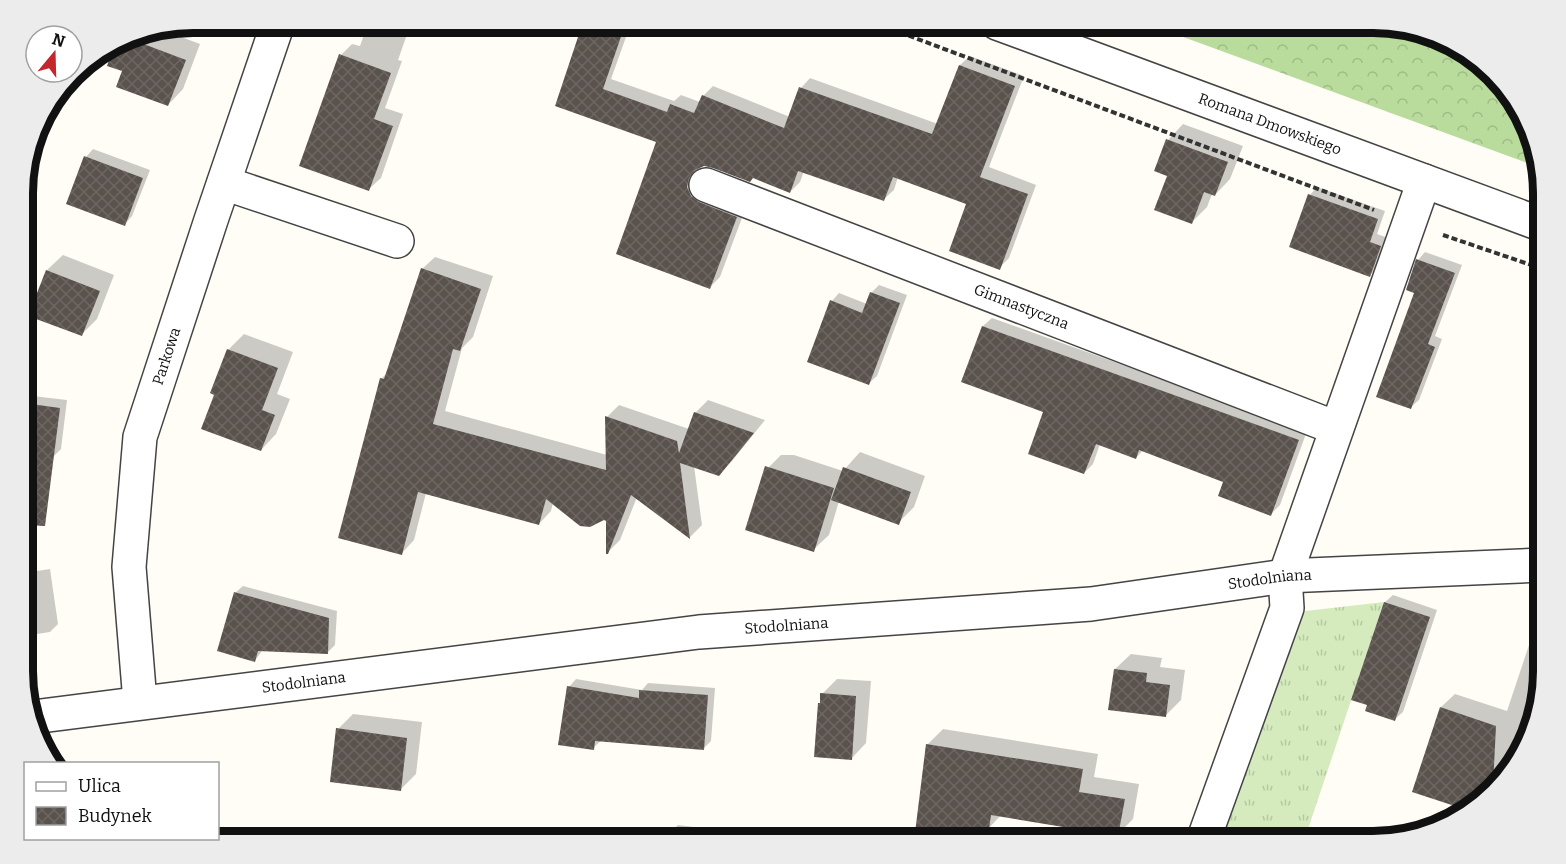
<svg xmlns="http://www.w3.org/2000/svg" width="1566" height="864" font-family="Bitter,serif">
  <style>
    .grass { fill: url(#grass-tufts) }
    .forest { fill: url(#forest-crowns) }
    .shadow { fill: #0003 }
    .building { fill: url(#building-cross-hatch) }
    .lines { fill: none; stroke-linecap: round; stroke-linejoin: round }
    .minor-casing { stroke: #444; stroke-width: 36 }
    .path { stroke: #333; stroke-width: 4; stroke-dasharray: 6 3; stroke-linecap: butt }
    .minor { stroke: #fff; stroke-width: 33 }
    .labels { text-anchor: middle; stroke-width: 6; stroke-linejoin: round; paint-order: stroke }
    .street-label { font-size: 15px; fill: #111; stroke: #fff }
    .rim { fill: none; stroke: #111; stroke-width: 8 }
  </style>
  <defs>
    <pattern id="grass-tufts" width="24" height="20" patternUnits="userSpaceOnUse" patternTransform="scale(1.5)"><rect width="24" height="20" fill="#d5ebbd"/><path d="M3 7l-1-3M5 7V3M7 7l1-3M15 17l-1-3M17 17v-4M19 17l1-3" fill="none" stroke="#b6c8a1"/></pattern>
    <pattern id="forest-crowns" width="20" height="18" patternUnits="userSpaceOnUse" patternTransform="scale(1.5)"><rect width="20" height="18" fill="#b9dc9c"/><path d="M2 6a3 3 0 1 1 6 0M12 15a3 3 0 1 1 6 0" fill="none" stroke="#9ebc85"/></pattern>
    <pattern id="building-cross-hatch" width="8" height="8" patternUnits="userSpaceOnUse" patternTransform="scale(1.5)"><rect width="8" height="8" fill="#5a524d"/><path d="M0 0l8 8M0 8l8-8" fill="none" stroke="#6d6662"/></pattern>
  </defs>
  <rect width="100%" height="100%" fill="#fffdf5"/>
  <!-- grass -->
  <path class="grass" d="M1384,602l-80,239h-89l82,-229z"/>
  <!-- forest -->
  <path class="forest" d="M1145,23h229l84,22 57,53 23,69z"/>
  <!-- shadow -->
  <path class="shadow" d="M368,23h43l-13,37 4,1 -17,47 18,6 -22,64 -12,11 -28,-134 11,-11 8,2z
    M584,23h47l-20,56 63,22 7,-6 19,7 3,-6 10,-10 77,31 11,-29 9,-10 128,46 22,-59 10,-9 54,20 -35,91 47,18 -27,73 -10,10 -31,-65 -70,-26 -4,13 -10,9 -80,-28 -4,11 -10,10 -37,-15 -51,-12 -4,2 -1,10 49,30 -26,70 -10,10 -52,-146 -101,-36z
    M673,23h40l-9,12z
    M160,29l40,15 -17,45 -15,16 -44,-35 -7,-28 11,-7z
    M1183,124l60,22 -13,33 -15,16 -3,-1 -5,13 -15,15 -23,-47 -1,-35z
    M93,149l57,21 -18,46 -7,8 -39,-67z
    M1317,187l68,24 -8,23 11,4 -10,30 -8,7 -60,-80z
    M1425,252l37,13 -27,71 7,3 -23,61 -8,7 7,-147z
    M63,255l51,20 -17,44 -16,16 -34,-65z
    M435,257l58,19 -20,61 -11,11 -17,63 162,44v-38l12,-12 70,24 6,-16 13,-13 57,20 -33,41 -13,13 -25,-8 8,59 -12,12 -53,-40 -17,43 -12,12 -1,-32 -4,-2 -50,-15 -2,8 -12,13 -113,-31 -12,47 -12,13 -21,-174 7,-7 34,-103z
    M879,285l28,10 -30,81 -8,7 -37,-82 7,-8 28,11 4,-11z
    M992,318l315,113 -27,74 -9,9 -47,-33 -81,-31 -7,8 -36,-14 -7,20 -9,9 -39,-62 -62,-85z
    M244,334l49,18 -16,42 13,5 -14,35 -15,16 -45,-56 12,-44z
    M24,395l43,5 -6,49 -8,8 -29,-5z
    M860,452l65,24 -11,31 -16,16 -59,-22 -10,34 -16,15 -48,-79 16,-16h13l49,16z
    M50,569l8,55 -8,8 -26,4v-63z
    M243,586l94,25 -2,34 -8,8 -64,-3 -8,10 -20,-67z
    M1393,595l44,15 -34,102 -8,7 -27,-14 -15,-6 32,-97z
    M1543,610v72l-22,74 -50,53 -30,-102 14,-13 52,17 32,-96z
    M1131,654l31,4 -2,9 25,3 -4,30 -16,16 -50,-47z
    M576,679l66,11 6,-7 67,5 -4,53 -8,8 -101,-9 -9,8 -24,-61z
    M837,679l34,2 -5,62 -15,16 -30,-57 1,-8z
    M353,714l69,8 -6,52 -16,16 -62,-61z
    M943,729l155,25 -4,23 45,7 -6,35 -15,15 -117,-19 -12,13 -5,-1 -2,14h-66l12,-97z
    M678,825l54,7 -2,9h-64l1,-5z
    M338,832l46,9h-56z
    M474,838l15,3h-19z"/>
  <!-- building -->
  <path class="building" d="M583,22h43l-23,67 64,23 3,-8 24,9 8,-18 82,33 15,-41 133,47 27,-69 56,21 -35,91 48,17 -28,76 -51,-19 17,-47 -73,-27 -9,24 -86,-30 -8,22 -37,-15 -3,4 -37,-14 -9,-2 -9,4 -6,8 -2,9 4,9 8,6 38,15 -27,72 -94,-35 40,-112 -101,-36z
    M125,37l61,23 -18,46 -52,-19 6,-16 -15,-5 8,-23z
    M339,54l52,19 -17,46 19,7 -24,65 -70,-25z
    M1166,139l62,23 -13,34 -11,-4 -12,32 -38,-14 13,-34 -13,-5z
    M84,156l59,22 -18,48 -59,-22z
    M1308,194l70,25 -8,23 11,4 -11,31 -81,-30z
    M1416,259l39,14 -27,71 7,3 -24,62 -35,-12 38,-104 -8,-3z
    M421,268l60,21 -21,62 -7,-2 -20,75 173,46 -1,-54 72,25 2,12 15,-41 60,21 -35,43 -39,-13 10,76 -59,-44 -23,59h-2v-33l-2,-1 -14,7 -10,-1 -34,-27 -7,26 -121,-33 -16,63 -64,-17 42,-160 4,1z
    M46,270l54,21 -18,45 -54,-20z
    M870,292l30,11 -31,82 -62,-23 23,-62 32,13z
    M982,326l317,114 -28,76 -53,-20 5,-14 -84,-32 -3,9 -40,-15 -12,30 -56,-20 15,-42 -82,-30z
    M227,349l51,19 -16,42 13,5 -14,36 -60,-22 13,-34 -4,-2z
    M24,403l36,5 -15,118 -21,-1z
    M765,466l69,22 -20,64 -69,-22z
    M843,467l68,25 -12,33 -68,-25z
    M234,592l95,26 -1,36 -70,-3 -3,11 -38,-11z
    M1384,602l46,15 -35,104 -30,-10 2,-6 -16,-5z
    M1114,669l33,4 -1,9 24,3 -4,32 -58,-7z
    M567,686l72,12v-8l69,5 -4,55 -109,-9 -1,9 -36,-5z
    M820,693l36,3 -4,64 -38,-3 4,-54h2z
    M1440,707l56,19 -3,60 -23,25 -58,-19z
    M336,728l71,10 -6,53 -71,-9z
    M926,744l157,25 -4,23 46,7 -7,37 -127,-21 -2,14 -18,-1 -1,13h-56z"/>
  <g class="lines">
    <defs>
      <g id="minor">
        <path id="s1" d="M997,23l546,202"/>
        <path d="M224,183l173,58"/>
        <path id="s2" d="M706,185l630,243"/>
        <path id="s3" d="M140,702l-11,-135 11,-130 71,-217 67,-197"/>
        <path id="s4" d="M33,717l666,-85 392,-28 194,-28 258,-11"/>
        <path d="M1203,841l84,-233 -2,-32 139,-395"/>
      </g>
    </defs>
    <!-- minor casing -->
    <use href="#minor" class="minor-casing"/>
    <!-- path -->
    <path class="path" d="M875,23l499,187
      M1443,235l100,34"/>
    <!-- minor -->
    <use href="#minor" class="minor"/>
  </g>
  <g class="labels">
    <!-- street labels -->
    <g class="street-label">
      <text dy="5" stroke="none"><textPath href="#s1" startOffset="291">Romana Dmowskiego</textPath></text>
      <text dy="5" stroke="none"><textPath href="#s2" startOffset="338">Gimnastyczna</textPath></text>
      <text dy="5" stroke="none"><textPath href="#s3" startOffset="351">Parkowa</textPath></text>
      <text dy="5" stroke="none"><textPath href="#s4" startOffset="1245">Stodolniana</textPath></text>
      <text dy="5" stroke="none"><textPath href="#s4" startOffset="759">Stodolniana</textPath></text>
      <text dy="5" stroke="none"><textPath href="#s4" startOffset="273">Stodolniana</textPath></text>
    </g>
  </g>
  <!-- crop -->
  <path d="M0 0H1566V864H0ZM193 33H1373A160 160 0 0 1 1533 193V671A160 160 0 0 1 1373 831H193A160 160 0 0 1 33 671V193A160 160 0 0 1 193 33Z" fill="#ececec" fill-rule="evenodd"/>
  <path class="rim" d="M193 33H1373A160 160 0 0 1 1533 193V671A160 160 0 0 1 1373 831H193A160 160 0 0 1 33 671V193A160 160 0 0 1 193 33Z"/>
  <!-- legend -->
  <rect x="24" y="762" width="195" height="78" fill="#ffffff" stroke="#a0a0a0" stroke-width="1.5"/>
  <rect x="36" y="782" width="30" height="9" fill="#ffffff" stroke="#a0a0a0" stroke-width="1.5"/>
  <text x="78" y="792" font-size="18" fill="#111111">Ulica</text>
  <rect x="36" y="807" width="30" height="18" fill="url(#building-cross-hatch)" stroke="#a0a0a0" stroke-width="1.5"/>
  <text x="78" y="822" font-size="18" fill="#111111">Budynek</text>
  <!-- north arrow -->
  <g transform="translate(54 54) rotate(19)"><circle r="28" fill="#ffffff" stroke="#a0a0a0" stroke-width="1.5"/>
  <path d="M0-4.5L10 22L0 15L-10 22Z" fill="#c4262e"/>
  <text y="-9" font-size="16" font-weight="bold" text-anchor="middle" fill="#111111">N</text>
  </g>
</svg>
